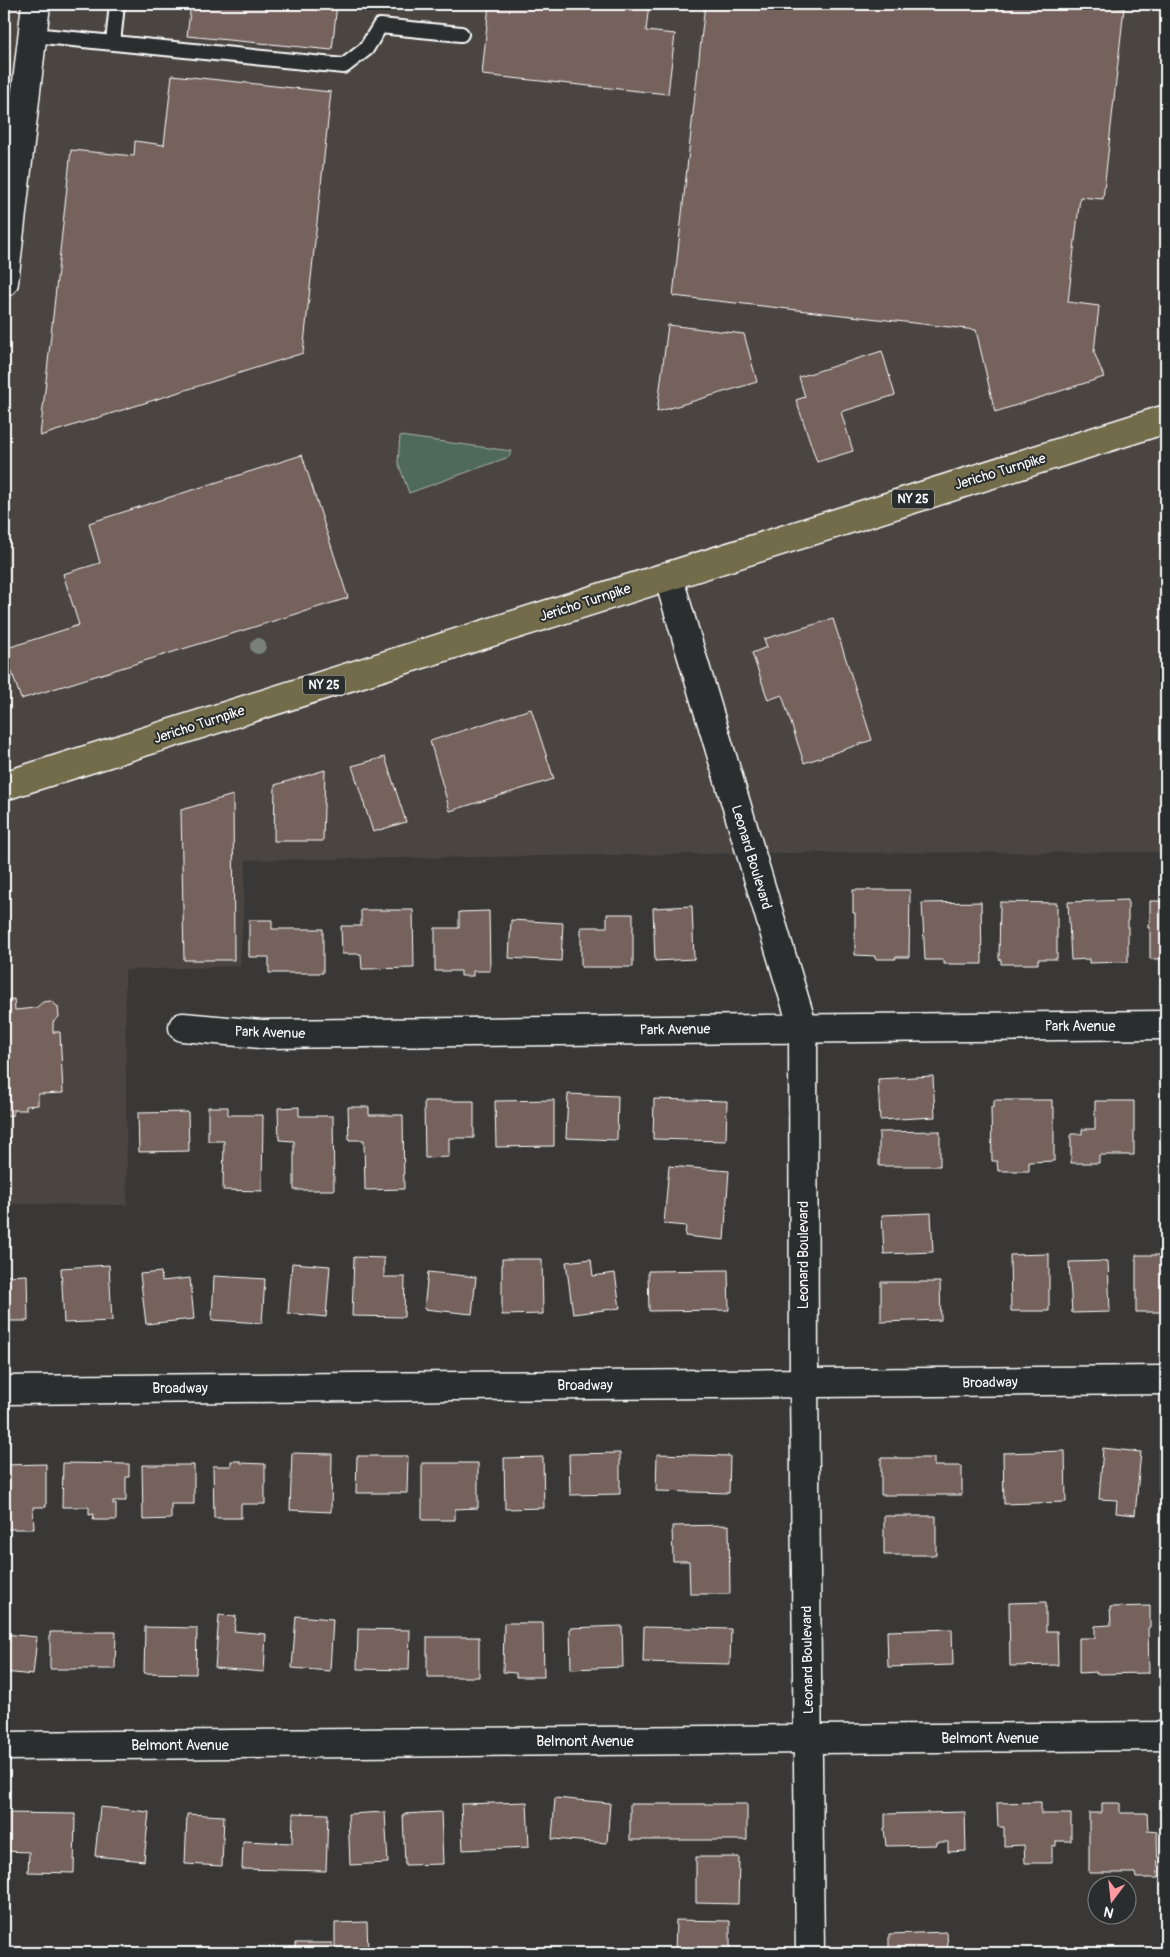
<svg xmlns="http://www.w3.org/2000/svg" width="1170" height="1957" font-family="Pangolin,sans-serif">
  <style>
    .built { fill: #4b4542 }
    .green { fill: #506a58; stroke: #a8b4ac }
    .building { fill: #74625c; stroke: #fff }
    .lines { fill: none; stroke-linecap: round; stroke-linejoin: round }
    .lane-casing { stroke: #fff; stroke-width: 18 }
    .street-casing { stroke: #fff; stroke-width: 31 }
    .primary-casing { stroke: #fff; stroke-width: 31 }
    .lane { stroke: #2a2d2e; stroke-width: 14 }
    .street { stroke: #2a2d2e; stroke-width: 28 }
    .primary { stroke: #726c4b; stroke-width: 28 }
    .tree { fill: #7a817c }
    .labels { text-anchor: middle; stroke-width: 4; stroke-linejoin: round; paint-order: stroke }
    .shield { fill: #2a2d2e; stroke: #bfc0c0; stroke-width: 1 }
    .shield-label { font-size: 12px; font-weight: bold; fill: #fff }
    .street-label { font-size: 14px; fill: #fff; stroke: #2a2d2e }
  </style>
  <rect width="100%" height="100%" fill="#393837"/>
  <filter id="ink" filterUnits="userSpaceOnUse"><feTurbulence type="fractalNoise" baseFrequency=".02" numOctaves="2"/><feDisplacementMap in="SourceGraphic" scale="10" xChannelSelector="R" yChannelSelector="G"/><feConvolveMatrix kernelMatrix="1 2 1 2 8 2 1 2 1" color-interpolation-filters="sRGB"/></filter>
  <g filter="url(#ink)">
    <!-- built -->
    <path class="built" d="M4,4h1162v848l-390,1 -530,7 -6,106 -115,4 2,235 -123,-1z"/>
    <!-- green -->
    <path class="green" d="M400,436l111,15 -2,6 -100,36 -11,-31z"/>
    <!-- building -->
    <path class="building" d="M191,4h146l-5,46 -145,-14z
      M489,4h160l-3,27 29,3 -7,60 -186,-19z
      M705,4h395l-1,1 25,3 -21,191 -23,-2 -12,105 31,4 -5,46 10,25 -109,35 -19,-82 -303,-34z
      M172,75l159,17 -28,261 -263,83 31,-286 63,6 1,-15 29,4z
      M668,325l76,9 13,48 -100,30z
      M882,351l13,44 -54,17 12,39 -36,11 -21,-62 9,-3 -6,-20z
      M302,455l46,143 -327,101 -17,-50 75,-24 -16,-51 37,-11 -11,-40z
      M833,619l39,121 -68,23 -22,-68 -14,5 -16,-47 15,-6 -3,-8z
      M531,709l23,70 -104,32 -20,-70z
      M385,757l21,65 -33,10 -21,-66z
      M325,770l-2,71h-49l1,-56z
      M233,795l1,165h-50l-3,-150z
      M853,890h57l-1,67h-14l1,2h-21v-3l-20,-1v-42h-2z
      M1128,900v62l-39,1v-4l-18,1 -3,-58z
      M1150,901h16v62h-3v-4h-13v-31h-2v-4l2,-1z
      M981,902l1,62h-38v-4h-19l-3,-57z
      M1000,902l57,1v56h-19v5h-37v-4l-2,-1z
      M692,906l2,53 -39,2 -2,-53z
      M361,910h52l1,58 -52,1 -1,-15h-19l-1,-28h20z
      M489,911l1,60h-17v5h-12v-5h-26v-43h24v-16z
      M607,914h26v53h-52v-40h26z
      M249,920h23v9h51v44h-54v-16h-20z
      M511,920l52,3 -2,38 -52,-3z
      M14,999l1,11 21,-2 7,-6 8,-1 7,6 1,10 -6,5v10h7l3,61 -25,1v11l-12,1v4h-13v5l-9,1v-116z
      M933,1076l2,41 -55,3 -2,-41z
      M568,1094l50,2 -1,44 -51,-2z
      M654,1099l73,2 -1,40 -73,-2z
      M554,1100v46l-58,1 -1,-46z
      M994,1100h58v7h2v54l-25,1v9h-31l-1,-10h-5l-1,-54h3z
      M424,1101h50v37h-25v19l-24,1z
      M1095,1101h39v54h-35v8h-28v-29h11v-5h13z
      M1162,1103h4v31h-4z
      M208,1107h20v8h35l-1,76 -39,-1 1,-49h-16z
      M299,1107v9h34l1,74h-40v-49l-15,-1 -1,-32z
      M348,1107h21v8h34l1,74 -39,1 -1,-50h-15z
      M188,1112l1,39 -50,1 -1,-39z
      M940,1131v35h-61v-34z
      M669,1166l60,5 -5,69 -39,-4 1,-10 -22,-2z
      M931,1213l2,39 -49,2 -2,-39z
      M1049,1254v57h-38l-1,-56z
      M1136,1255h30v57h-30z
      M354,1257l30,1v19h21l-1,40 -52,-1z
      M502,1259h40l1,55 -41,1z
      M591,1259l2,17 22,-3 5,35 -47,6 -7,-52z
      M1108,1261l2,51 -38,1 -3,-51z
      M292,1263l38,3 -4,51 -38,-4z
      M109,1265l3,56 -48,2 -3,-55z
      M728,1270l1,40 -80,1 -1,-40z
      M161,1272l1,9 28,-3 4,41 -48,5 -6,-50z
      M428,1272l48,5 -4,37 -48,-5z
      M27,1275l1,46h-24v-45z
      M214,1276l51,3 -3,44 -50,-3z
      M881,1282h59l1,38 -60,2z
      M1103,1448l38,4 -6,63 -19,-2 1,-13 -18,-1z
      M1159,1450h7v41h-7z
      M1065,1451l1,51 -62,2 -1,-51z
      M292,1453l40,1 -1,58 -41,-2z
      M620,1453v41l-50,1 -1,-41z
      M657,1454l73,2 -1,37 -73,-2z
      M357,1456h51l-1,37h-51z
      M543,1457l1,51 -39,1 -1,-51z
      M881,1458h53v8h28v29h-81z
      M231,1461h10v2l24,1v40h-24v14h-27l-1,-52h18z
      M63,1463l66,1v13h-3v24h-13v3h3v16h-23l1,-6 -5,1v-8h-27z
      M422,1463h56v45l-23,1v11h-33z
      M46,1464v43h-13l1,22h-30v-64z
      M142,1465h52v39h-23v15l-28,1z
      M884,1516h52v39h-52z
      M729,1525l1,69h-40l-1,-33h-16l-1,-35z
      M1046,1602v29h11l1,34 -48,1 -1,-63z
      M1150,1606v21l-2,1 1,45 -53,1v-2l-17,1v-35h16v-12l16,-1 -1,-18z
      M219,1615l17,1 -2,15 32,3 -2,38 -49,-4z
      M296,1616l37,3 -3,52 -38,-3z
      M504,1623h39l1,54h-28v-4l-13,-1z
      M622,1626l1,41 -52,2 -1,-41z
      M145,1627l52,1 -1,46 -52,-1z
      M644,1627l87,2 -1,35 -87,-2z
      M358,1629l52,1 -1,40 -52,-1z
      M952,1629l1,36 -65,2 -1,-36z
      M50,1632h66l-1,37h-65z
      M4,1634l33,3 -4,38 -29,-3z
      M427,1637h52v40h-52z
      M1163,1637h3v32h-3z
      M555,1798l55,5 -3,40 -55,-4z
      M527,1802l2,45 -66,3 -2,-46z
      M1041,1802v12h30v27h-15v5h-4v17h-27l-1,-18 -20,1v-19h-6l-1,-24z
      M1102,1803h18v10h27l1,18 9,1 1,46h-22l-1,-5h-46v-60h13z
      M630,1804h117v36h-117z
      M100,1807l49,5 -5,49 -49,-5z
      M385,1812l3,51 -38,2 -2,-51z
      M441,1812l2,52 -38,1 -2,-51z
      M965,1812l1,39 -18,1v-10h-11v3l-51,1 -2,-18h1v-14z
      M4,1813l71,1 -1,59 -46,-1 1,-20 -25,-1z
      M293,1813l35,1 -2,57 -84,-2 1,-28 49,2z
      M187,1814l37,2 -2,50 -37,-2z
      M696,1857h43l-1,47 -42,-1z
      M676,1920l54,1v32h-55z
      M367,1922l1,31h-33v-30z
      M947,1932l1,21h-59v-19z
      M295,1943h37v10h-37z"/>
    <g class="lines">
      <defs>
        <path id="lane" d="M33,35l311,31 22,-17 14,-23 81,8
          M113,43l4,-39"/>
        <path id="street" d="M4,282l32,-278
          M668,576l135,452 1,355 6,570
          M183,1027l78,7 905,-9
          M4,1390l1162,-10
          M4,1746l1162,-10"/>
        <path id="primary" d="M4,786l1162,-367"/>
      </defs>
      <!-- lane casing -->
      <use href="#lane" class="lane-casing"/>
      <!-- street casing -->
      <use href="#street" class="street-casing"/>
      <!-- primary casing -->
      <use href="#primary" class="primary-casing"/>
      <!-- lane -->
      <use href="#lane" class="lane"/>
      <!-- street -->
      <use href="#street" class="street"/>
      <!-- primary -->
      <use href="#primary" class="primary"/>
    </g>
    <!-- trees -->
    <circle class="tree" cx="258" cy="646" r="8"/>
  </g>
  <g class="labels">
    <!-- shield labels -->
    <g class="shield">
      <rect x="892" y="489.5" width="42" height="19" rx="4"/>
      <rect x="303" y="675.5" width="42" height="19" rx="4"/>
    </g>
    <g class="shield-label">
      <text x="913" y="503">NY 25</text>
      <text x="324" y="689">NY 25</text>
    </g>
    <!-- street labels -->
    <g class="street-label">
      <text transform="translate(1000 471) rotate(-17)" y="5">Jericho Turnpike</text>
      <text transform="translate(585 602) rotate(-18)" y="5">Jericho Turnpike</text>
      <text transform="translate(199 724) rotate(-18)" y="5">Jericho Turnpike</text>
      <text transform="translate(752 857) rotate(73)" y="5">Leonard Boulevard</text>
      <text x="1080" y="1031">Park Avenue</text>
      <text transform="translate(675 1029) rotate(-1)" y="5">Park Avenue</text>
      <text transform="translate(270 1032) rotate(2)" y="5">Park Avenue</text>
      <text transform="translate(803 1255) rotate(-90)" y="5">Leonard Boulevard</text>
      <text transform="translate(990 1382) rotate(-1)" y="5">Broadway</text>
      <text x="585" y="1390">Broadway</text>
      <text x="180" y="1393">Broadway</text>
      <text transform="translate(807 1660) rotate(-91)" y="5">Leonard Boulevard</text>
      <text x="990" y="1743">Belmont Avenue</text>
      <text x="585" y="1746">Belmont Avenue</text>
      <text x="180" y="1750">Belmont Avenue</text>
    </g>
  </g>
  <!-- margin -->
  <rect width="1170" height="1957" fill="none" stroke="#2a2d2e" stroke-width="20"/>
  <rect x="10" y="10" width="1150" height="1937" fill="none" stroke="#fff" stroke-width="2" filter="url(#ink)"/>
  <!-- north arrow -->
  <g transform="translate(1112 1900) rotate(195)"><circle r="24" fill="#2a2d2e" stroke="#7f8182"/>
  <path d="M0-4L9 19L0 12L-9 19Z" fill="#ff9aa2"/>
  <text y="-8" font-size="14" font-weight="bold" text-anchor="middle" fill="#ffffff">N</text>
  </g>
</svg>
